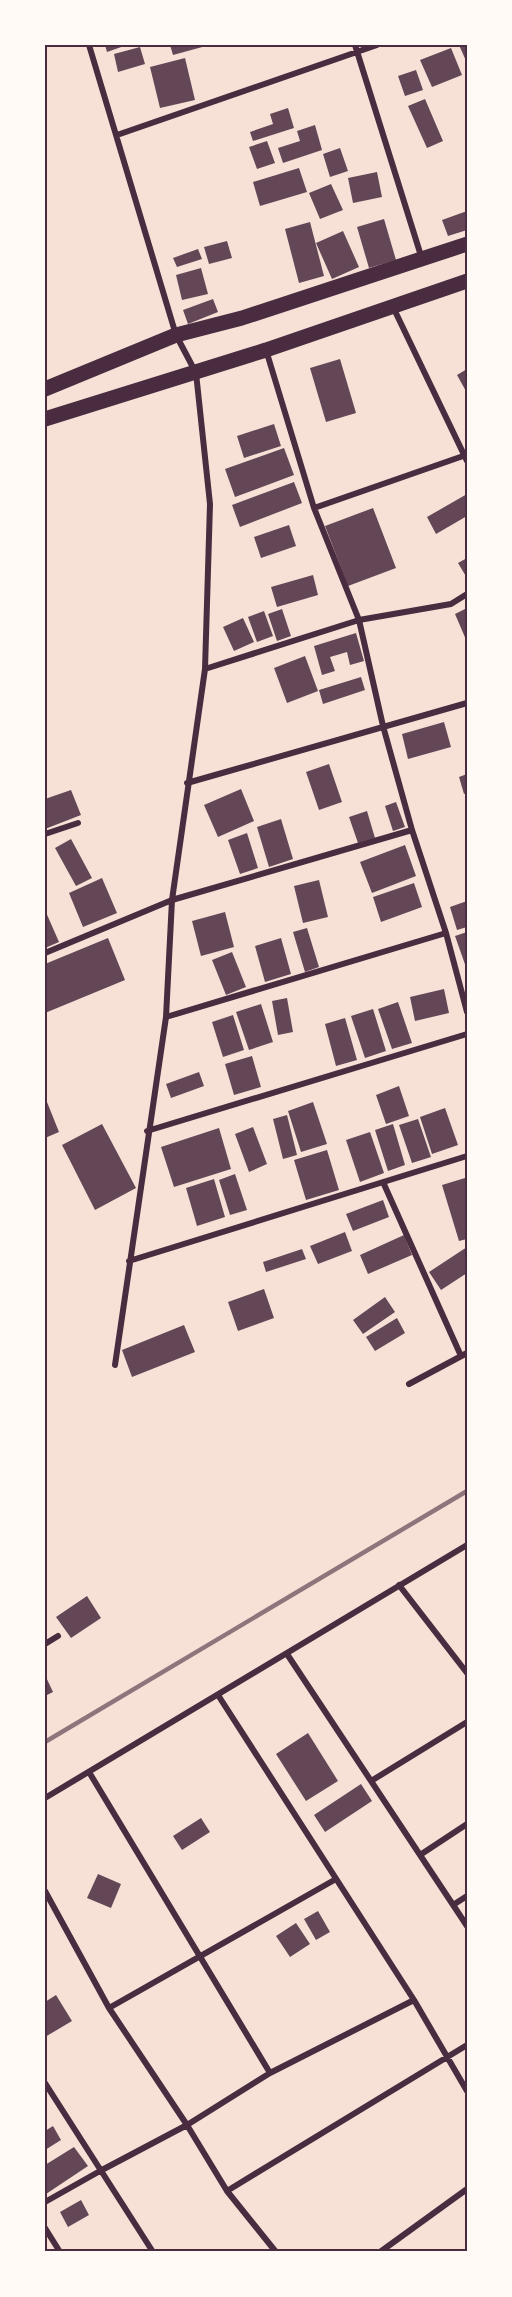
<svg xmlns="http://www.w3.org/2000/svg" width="512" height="2297" font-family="'PT Serif',serif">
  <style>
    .building { fill: #644757 }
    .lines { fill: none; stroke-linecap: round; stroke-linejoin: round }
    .minor { stroke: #4a2c40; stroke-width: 6 }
    .trunk { stroke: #4a2c40; stroke-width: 15 }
    .rail { stroke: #8f747c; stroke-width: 4.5 }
    .neatline { fill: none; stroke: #4a2c40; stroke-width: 2 }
  </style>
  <rect width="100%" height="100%" fill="#f7e1d7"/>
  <!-- building -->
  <path class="building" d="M105,45h22l-20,7z
    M170,45h36v1l-33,9z
    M459,45h8v18z
    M140,47l5,17 -27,8 -4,-18z
    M451,48l11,27 -30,12 -12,-27z
    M185,58l10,42 -35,8 -10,-41z
    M416,70l7,20 -18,6 -7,-20z
    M425,99l18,42 -16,7 -19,-42z
    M288,108l6,20 -41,13 -3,-9 23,-8 -3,-10z
    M315,125l7,25 -39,13 -5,-15 22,-7 -3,-10z
    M267,141l8,22 -18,6 -8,-22z
    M340,148l8,23 -18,6 -7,-23z
    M299,168l8,24 -47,14 -7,-24z
    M377,172l5,25 -29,6 -5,-25z
    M331,184l12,26 -23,9 -11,-26z
    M467,211v19l-19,6 -6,-16z
    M384,219l12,41 -27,8 -12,-41z
    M310,222l14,54 -25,7 -14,-54z
    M343,231l16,36 -27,12 -16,-36z
    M227,241l5,17 -23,6 -5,-17z
    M198,249l4,10 -25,8 -4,-9z
    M201,268l7,26 -26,6 -6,-25z
    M213,299l5,13 -30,12 -5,-14z
    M340,359l16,54 -30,9 -16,-54z
    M467,369v24l-10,-18z
    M274,424l7,22 -37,12 -7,-22z
    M284,448l10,27 -59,22 -10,-28z
    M294,482l8,21 -62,24 -8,-22z
    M467,494v22l-31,18 -9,-17z
    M373,508l23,60 -48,18 -23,-60z
    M289,525l7,21 -35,12 -7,-21z
    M467,558v20l-9,-15z
    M313,575l5,20 -41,12 -6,-20z
    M467,608v34l-12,-28z
    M282,609l9,27 -14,5 -9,-27z
    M264,611l9,25 -16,6 -9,-25z
    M243,618l11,24 -20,9 -11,-24z
    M356,633l8,28 -14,4 -3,-13 -17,5 5,14 -13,4 -8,-29z
    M305,656l13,35 -31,12 -13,-35z
    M361,677l4,13 -42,14 -4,-14z
    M444,722l7,25 -43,12 -6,-25z
    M329,764l13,38 -23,8 -13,-38z
    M467,774v19l-3,1 -5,-17z
    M241,789l13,32 -36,16 -14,-32z
    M71,790l10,25 -36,14v-30z
    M396,802l9,25 -12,4 -8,-25z
    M367,811l8,27 -17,5 -9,-26z
    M281,819l12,40 -24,8 -12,-40z
    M247,833l11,35 -18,6 -12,-34z
    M71,839l21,39 -16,8 -21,-38z
    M405,845l11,31 -44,17 -12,-31z
    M102,878l15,35 -34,14 -14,-34z
    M319,880l9,37 -25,6 -9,-37z
    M414,883l8,24 -41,15 -8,-25z
    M467,901v26l-10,3 -7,-23z
    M45,910l14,32 -14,6z
    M225,912l9,35 -33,9 -9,-35z
    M307,928l12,39 -14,5 -12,-40z
    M467,932v38l-12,-34z
    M108,938l17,42 -80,33v-49z
    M281,938l10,36 -26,8 -10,-36z
    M232,952l14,35 -20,8 -14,-35z
    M444,989l5,24 -34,8 -5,-24z
    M287,998l6,34 -15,3 -6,-34z
    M398,1002l14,41 -20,6 -14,-40z
    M261,1004l12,38 -24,8 -13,-38z
    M373,1009l13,42 -21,7 -14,-42z
    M233,1015l11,35 -21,7 -11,-35z
    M345,1018l12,42 -21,6 -11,-42z
    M252,1056l9,31 -27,8 -9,-31z
    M199,1072l5,14 -33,12 -5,-14z
    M399,1086l10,30 -23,8 -10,-29z
    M45,1097l14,35 -14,6z
    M313,1102l14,42 -26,8 -13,-41z
    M445,1108l13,37 -26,9 -12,-37z
    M287,1115l10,40 -14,4 -10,-40z
    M418,1119l13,38 -19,6 -13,-38z
    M102,1124l34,64 -41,22 -33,-65z
    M393,1124l12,41 -17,6 -13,-41z
    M253,1127l14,37 -18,8 -14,-38z
    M219,1128l12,41 -57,18 -13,-40z
    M370,1132l14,41 -24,9 -14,-42z
    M327,1150l12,40 -33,10 -12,-40z
    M235,1174l12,36 -17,5 -11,-35z
    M465,1178l2,7v54l-8,2 -17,-56z
    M214,1179l11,38 -28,9 -11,-38z
    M383,1200l6,17 -36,14 -7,-17z
    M345,1232l7,19 -34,13 -8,-18z
    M404,1235l8,20 -44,19 -8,-19z
    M467,1247v26l-26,17 -12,-18z
    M302,1249l4,10 -40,13 -3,-10z
    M264,1289l10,29 -36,13 -10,-29z
    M385,1297l10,15 -32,22 -10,-14z
    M397,1318l8,15 -30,18 -9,-14z
    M184,1325l11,27 -63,25 -10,-27z
    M87,1596l14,22 -30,20 -15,-21z
    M45,1675l8,17 -8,4z
    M308,1733l30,48 -32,20 -30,-47z
    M361,1784l11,17 -47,31 -11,-17z
    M201,1818l9,14 -28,18 -9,-14z
    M98,1874l23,10 -10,24 -24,-10z
    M318,1911l12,21 -14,8 -12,-21z
    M296,1923l14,21 -20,13 -14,-21z
    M56,1995l16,26 -27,16v-35z
    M53,2126l8,14 -16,10v-19z
    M74,2147l14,19 -42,28 -1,-29z
    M81,2200l8,15 -21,12 -8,-15z"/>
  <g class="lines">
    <!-- minor -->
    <path class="minor" d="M89,45l87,290 20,38 14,131 -5,165 -33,231 -6,117 -51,348
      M355,45l67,214
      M117,135l260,-90
      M393,307l74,154
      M266,350l48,158 45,112 24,106 29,104 34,103 21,79
      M314,508l152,-53
      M205,669l154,-49 92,-16 16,-10
      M187,783l280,-80
      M45,834l33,-11
      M45,953l127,-53 240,-70
      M166,1017l280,-84
      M147,1131l320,-97
      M383,1182l78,174
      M129,1261l338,-105
      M409,1384l58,-31
      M399,1585l68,88
      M45,1644l13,-8
      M287,1654l180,272
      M218,1695l196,305 53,91
      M89,1772l181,301
      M371,1781l96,-59
      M45,1798l422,-253
      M420,1855l47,-31
      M45,1891l64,117 78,117 -87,46 -55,31
      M453,1905l14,-9
      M414,2000l-144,73 -83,52 40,66 240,-146
      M109,2008l227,-129
      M45,2083l108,169
      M227,2191l49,61
      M45,2228l15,24
      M380,2252l87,-63"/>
    <!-- trunk -->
    <path class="trunk" d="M45,389l131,-54 66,-17 225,-74
      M45,419l221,-69 201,-69"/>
    <!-- rail -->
    <path class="rail" d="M45,1742l422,-251"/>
  </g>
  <!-- border -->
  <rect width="512" height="2297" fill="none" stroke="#fffaf5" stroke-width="93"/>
  <rect x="46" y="46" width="420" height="2204" class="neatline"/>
</svg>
